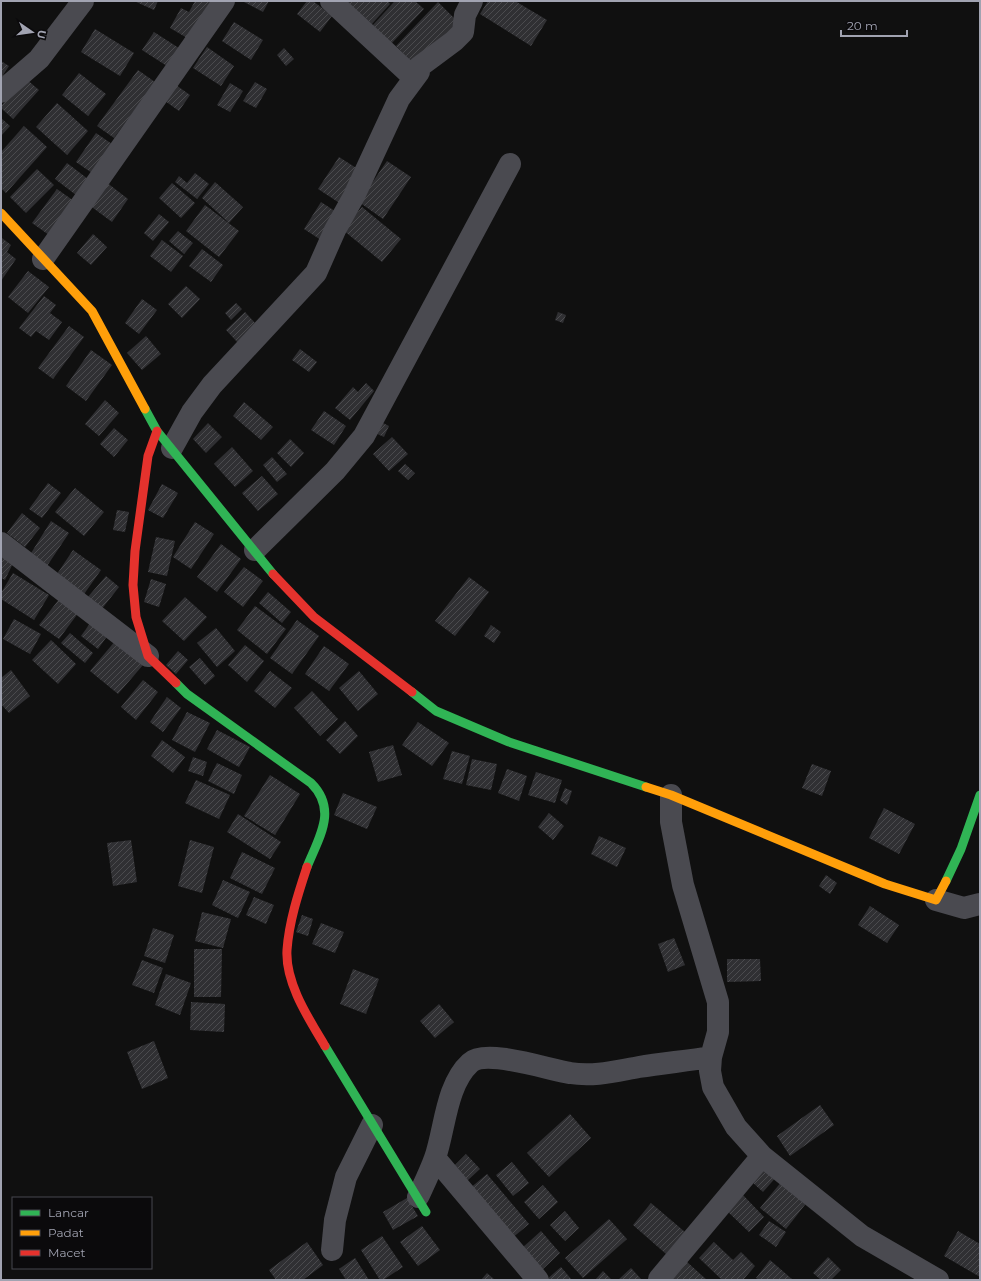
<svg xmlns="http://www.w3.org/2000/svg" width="981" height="1281" font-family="Montserrat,sans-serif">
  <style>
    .building { fill: url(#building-hatch) }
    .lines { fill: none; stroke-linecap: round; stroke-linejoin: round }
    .street { stroke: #4a4a50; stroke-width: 22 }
    .fast { stroke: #30b455; stroke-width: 9 }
    .slow { stroke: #ff9f0a; stroke-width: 9 }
    .jam { stroke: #e5322d; stroke-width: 9 }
  </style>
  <defs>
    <pattern id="building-hatch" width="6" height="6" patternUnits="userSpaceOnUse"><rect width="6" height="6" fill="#303033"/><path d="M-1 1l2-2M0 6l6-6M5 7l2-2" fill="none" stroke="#4b4b4e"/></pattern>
  </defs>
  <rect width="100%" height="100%" fill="#101010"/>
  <!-- building -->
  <path class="building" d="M134,1h24l-4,9z
    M195,1h18l-19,41 -24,-14 11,-20 8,4z
    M242,1h27l-6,11z
    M307,1h6l19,15 -12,16 -23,-18z
    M342,1h46l2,3 -20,22z
    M395,1h20l9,8 -33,35 -19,-18z
    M488,1h27l32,19 -16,26 -51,-32z
    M438,2l20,20 -42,43 -20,-19z
    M234,22l29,18 -12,20 -29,-19z
    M95,29l39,24 -14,23 -39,-24z
    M154,32l28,18 -12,18 -28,-18z
    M207,47l27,19 -13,20 -28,-18z
    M284,48l10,11 -8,7 -9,-11z
    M1,61l8,5 -8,12z
    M138,70l17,12 -41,56 -17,-12z
    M79,73l27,21 -18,22 -26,-21z
    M25,78l14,12 -26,29 -12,-11v-2z
    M255,82l12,7 -11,19 -13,-7z
    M230,83l13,8 -13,21 -13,-7z
    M176,85l14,10 -11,16 -14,-10z
    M57,103l31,28 -21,24 -31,-28z
    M1,118l9,8 -9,10z
    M24,126l23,21 -41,46 -5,-5v-36z
    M96,133l16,11 -20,29 -16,-11z
    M339,157l22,14 -20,33 -23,-15z
    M387,161l24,16 -28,42 -24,-17z
    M67,163l21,16 -12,16 -21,-16z
    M37,169l17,16 -28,28 -16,-16z
    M195,173l14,11 -12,15 -22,-17 4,-6 8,7z
    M106,182l22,17 -16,23 -23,-17z
    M215,182l28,25 -14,16 -27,-25z
    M172,183l23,20 -14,15 -22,-20z
    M57,189l17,12 -25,34 -17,-12z
    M321,202l20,13 -17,27 -20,-13z
    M205,205l34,26 -20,26 -33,-26z
    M362,207l39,32 -19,23 -39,-32z
    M159,214l10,8 -16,19 -9,-8z
    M178,231l15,12 -9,11 -15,-13z
    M93,234l14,13 -16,18 -14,-12z
    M2,238l9,7 -4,7 9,7 -15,22z
    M162,240l21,16 -12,16 -21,-16z
    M202,249l21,16 -12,17 -22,-16z
    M28,271l21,16 -21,26 -20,-16z
    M186,286l14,13 -18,19 -14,-14z
    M44,296l12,9 -6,8 12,9 -13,18 -13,-9 -5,6 -12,-9z
    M142,299l15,11 -18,24 -14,-11z
    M236,303l6,6 -11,11 -6,-7z
    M245,312l12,13 -19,18 -12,-13z
    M558,312l8,3 -3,8 -8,-3z
    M69,326l15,11 -31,42 -15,-11z
    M146,336l15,18 -19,16 -15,-17z
    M300,349l17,13 -8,10 -17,-12z
    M91,350l21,15 -26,36 -20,-15z
    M366,383l8,8 -24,29 -15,-12 18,-21 5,5z
    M105,400l14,13 -20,23 -14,-12z
    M244,402l29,25 -12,13 -28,-24z
    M324,411l22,15 -12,19 -23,-15z
    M381,422l8,4 -5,11 -9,-4z
    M208,423l14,14 -16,16 -13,-14z
    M114,428l14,12 -14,17 -14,-13z
    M392,437l16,17 -19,17 -16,-17z
    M290,439l14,14 -13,14 -14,-14z
    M232,447l21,24 -18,16 -21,-23z
    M272,457l15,17 -10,8 -14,-17z
    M405,464l10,9 -7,7 -10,-9z
    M262,476l16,18 -20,17 -16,-18z
    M48,483l13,10 -19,25 -13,-9z
    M162,484l16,9 -15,25 -15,-8z
    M75,488l29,24 -20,24 -29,-24z
    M117,510l12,2 -4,20 -12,-2z
    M22,513l18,15 -15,19 -18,-14z
    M51,521l18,12 -24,36 -17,-11z
    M195,522l19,12 -23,35 -18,-12z
    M156,537l19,4 -8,35 -19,-4z
    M221,544l20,15 -24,33 -20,-15z
    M73,550l28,20 -19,27 -27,-20z
    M1,552l14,7 -10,21 -4,-2z
    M244,567l19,14 -20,26 -19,-15z
    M13,573l36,22 -15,25 -33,-21v-6z
    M106,576l13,11 -18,23 -14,-12z
    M469,577l20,15 -34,44 -20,-15z
    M151,579l15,5 -7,23 -15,-5z
    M268,592l23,20 -9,11 -23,-20z
    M185,597l22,20 -23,24 -22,-20z
    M60,598l19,14 -20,27 -20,-14z
    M255,606l31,23 -19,25 -30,-24z
    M14,619l27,15 -11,20 -27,-15z
    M297,620l22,16 -27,38 -22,-16z
    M91,622l17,13 -10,14 -17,-13z
    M491,625l10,7 -7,11 -10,-7z
    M216,628l19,23 -18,16 -20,-24z
    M70,633l23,20 -8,10 -24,-20z
    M51,640l25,24 -18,20 -26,-24z
    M116,640l27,25 -25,29 -28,-23z
    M245,645l19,16 -17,21 -19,-17z
    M324,646l25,18 -20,27 -24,-17z
    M178,651l10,9 -12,14 -10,-9z
    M200,658l15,18 -10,9 -16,-18z
    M11,670l19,26 -21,17 -8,-9v-26z
    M270,671l22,17 -17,20 -21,-17z
    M359,671l19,23 -20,17 -19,-23z
    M143,680l15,12 -22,28 -15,-13z
    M312,691l26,28 -18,17 -26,-28z
    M167,697l14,11 -18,24 -13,-10z
    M187,712l23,11 -15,29 -23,-12z
    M345,721l13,15 -18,18 -14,-14z
    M418,722l31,21 -17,23 -30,-21z
    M217,730l33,17 -11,20 -32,-18z
    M162,740l23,17 -12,16 -22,-17z
    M393,745l9,30 -24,7 -9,-30z
    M452,751l18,5 -8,28 -19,-5z
    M193,757l14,5 -4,14 -15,-5z
    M472,759l25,5 -6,26 -25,-5z
    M217,763l25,12 -8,19 -26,-13z
    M812,764l19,7 -9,25 -20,-8z
    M507,769l20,7 -8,25 -21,-8z
    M536,772l26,8 -7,23 -27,-8z
    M270,775l30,19 -25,41 -31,-19z
    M196,780l34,15 -11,24 -34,-16z
    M565,788l7,3 -5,14 -7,-5z
    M343,793l34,14 -10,22 -33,-14z
    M884,808l31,16 -16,30 -30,-16z
    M549,813l15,13 -11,14 -15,-13z
    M238,814l43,28 -11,17 -43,-27z
    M599,836l27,12 -9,19 -26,-13z
    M131,840l6,42 -24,4 -6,-43z
    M190,840l24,7 -12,46 -24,-7z
    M242,852l33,16 -13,26 -32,-16z
    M826,875l11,8 -7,11 -11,-8z
    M223,880l27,12 -12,26 -26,-13z
    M254,897l20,8 -8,19 -20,-9z
    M870,906l29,19 -12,18 -29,-18z
    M202,912l29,7 -8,29 -28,-7z
    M302,915l11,4 -5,17 -12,-4z
    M321,923l23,9 -9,21 -23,-9z
    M153,928l21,7 -9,28 -21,-7z
    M674,938l11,27 -17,7 -10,-28z
    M194,949h28l-1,48h-27z
    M727,959h33l1,22 -34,1z
    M142,960l21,8 -9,25 -22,-8z
    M353,969l26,10 -13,35 -26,-10z
    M166,974l25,9 -11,32 -25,-10z
    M191,1002l34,2 -1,28 -34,-2z
    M439,1004l15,18 -19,16 -15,-17z
    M154,1041l14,37 -26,11 -15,-37z
    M820,1105l14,20 -44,31 -13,-20z
    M570,1114l21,24 -42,39 -22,-24z
    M466,1154l14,15 -13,12 -14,-14z
    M512,1162l17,21 -16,13 -17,-21z
    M767,1165l11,10 -15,17 -11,-10z
    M487,1174l42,50 -18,15 -42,-50z
    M782,1181l26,20 -22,28 -26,-21z
    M543,1185l15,17 -19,17 -15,-17z
    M743,1195l21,22 -15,15 -22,-21z
    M407,1198l11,18 -25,14 -10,-18z
    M651,1203l34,29 -19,22 -33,-29z
    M565,1211l14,17 -14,13 -15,-16z
    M609,1219l18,20 -44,39 -18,-20z
    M769,1221l17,11 -10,15 -17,-12z
    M422,1226l18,24 -22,16 -18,-24z
    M541,1231l19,22 -19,18 -20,-22z
    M958,1231l22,13v33l-36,-21z
    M382,1236l21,31 -20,13h-3l-19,-30z
    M307,1242l16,23 -20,15h-27l-7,-10z
    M714,1242l19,18 8,-8 14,14 -12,14h-21l-23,-22z
    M828,1257l13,13 -10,10h-10l-8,-7z
    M355,1258l14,22h-23l-7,-11z
    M770,1260l23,20h-34l-3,-2z
    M687,1262l20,18h-36z
    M561,1267l11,13h-26z
    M631,1268l11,12h-24z
    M603,1271l9,9h-17z
    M487,1273l8,7h-14z"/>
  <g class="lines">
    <!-- street -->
    <path class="street" d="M331,1l83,77
      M1,92l38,-33 44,-58
      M43,259l181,-258
      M172,448l20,-36 20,-27 104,-112 19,-43 19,-34 45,-97 20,-27v-5l35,-26 9,-9 2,-17 7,-14
      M1,543l147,113
      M255,550l80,-79 29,-35 146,-272
      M671,795v27l12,63 35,117v30l-7,25 -1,14 3,16 23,40 26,29 100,80 76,44
      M936,900l28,8 16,-4
      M435,1158l103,122
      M418,1197c6,-13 12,-25 17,-39 10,-29 11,-73 35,-95 16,-15 79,7 100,10 24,4 46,-2 69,-6 24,-4 48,-6 72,-10
      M332,1250l3,-30 11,-43 26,-52
      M659,1279l103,-123"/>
    <!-- fast -->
    <path class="fast" d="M145,409l12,22 116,143
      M176,683l11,11 124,89c27,27 8,54 -4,84
      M412,692l24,19 73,31 137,45
      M946,881l15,-32 19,-54
      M325,1046l101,166"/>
    <!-- slow -->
    <path class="slow" d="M1,213l91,98 53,98
      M646,787l25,8 214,89 51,16 10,-19"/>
    <!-- jam -->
    <path class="jam" d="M157,431l-9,25 -13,95 -2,34 3,32 12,39 28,27
      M273,574l41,43 98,75
      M307,867c-9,27 -18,55 -20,83 -2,33 22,69 38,96"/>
  </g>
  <!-- border -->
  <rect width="981" height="1281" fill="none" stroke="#a1a3b1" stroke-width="4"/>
  <!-- legend -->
  <rect x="12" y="1197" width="140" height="72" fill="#0b0a0c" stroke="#47474e"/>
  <rect x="20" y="1210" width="20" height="6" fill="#30b455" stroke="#47474e"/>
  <text x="48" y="1217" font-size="12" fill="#a1a3b1">Lancar</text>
  <rect x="20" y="1230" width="20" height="6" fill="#ff9f0a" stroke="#47474e"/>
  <text x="48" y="1237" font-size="12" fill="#a1a3b1">Padat</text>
  <rect x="20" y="1250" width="20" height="6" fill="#e5322d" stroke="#47474e"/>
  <text x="48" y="1257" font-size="12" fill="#a1a3b1">Macet</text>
  <!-- north arrow -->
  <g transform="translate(32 32) rotate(103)" stroke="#0b0a0c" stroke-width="3" paint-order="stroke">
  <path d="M0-3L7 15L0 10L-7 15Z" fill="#a1a3b1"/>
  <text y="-6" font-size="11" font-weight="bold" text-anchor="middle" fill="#a1a3b1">U</text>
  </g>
  <!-- scale -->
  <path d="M841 30v6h66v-6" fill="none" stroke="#a1a3b1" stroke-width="2"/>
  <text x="847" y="30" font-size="12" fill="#a1a3b1" stroke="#0b0a0c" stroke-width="3" paint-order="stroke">20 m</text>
</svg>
